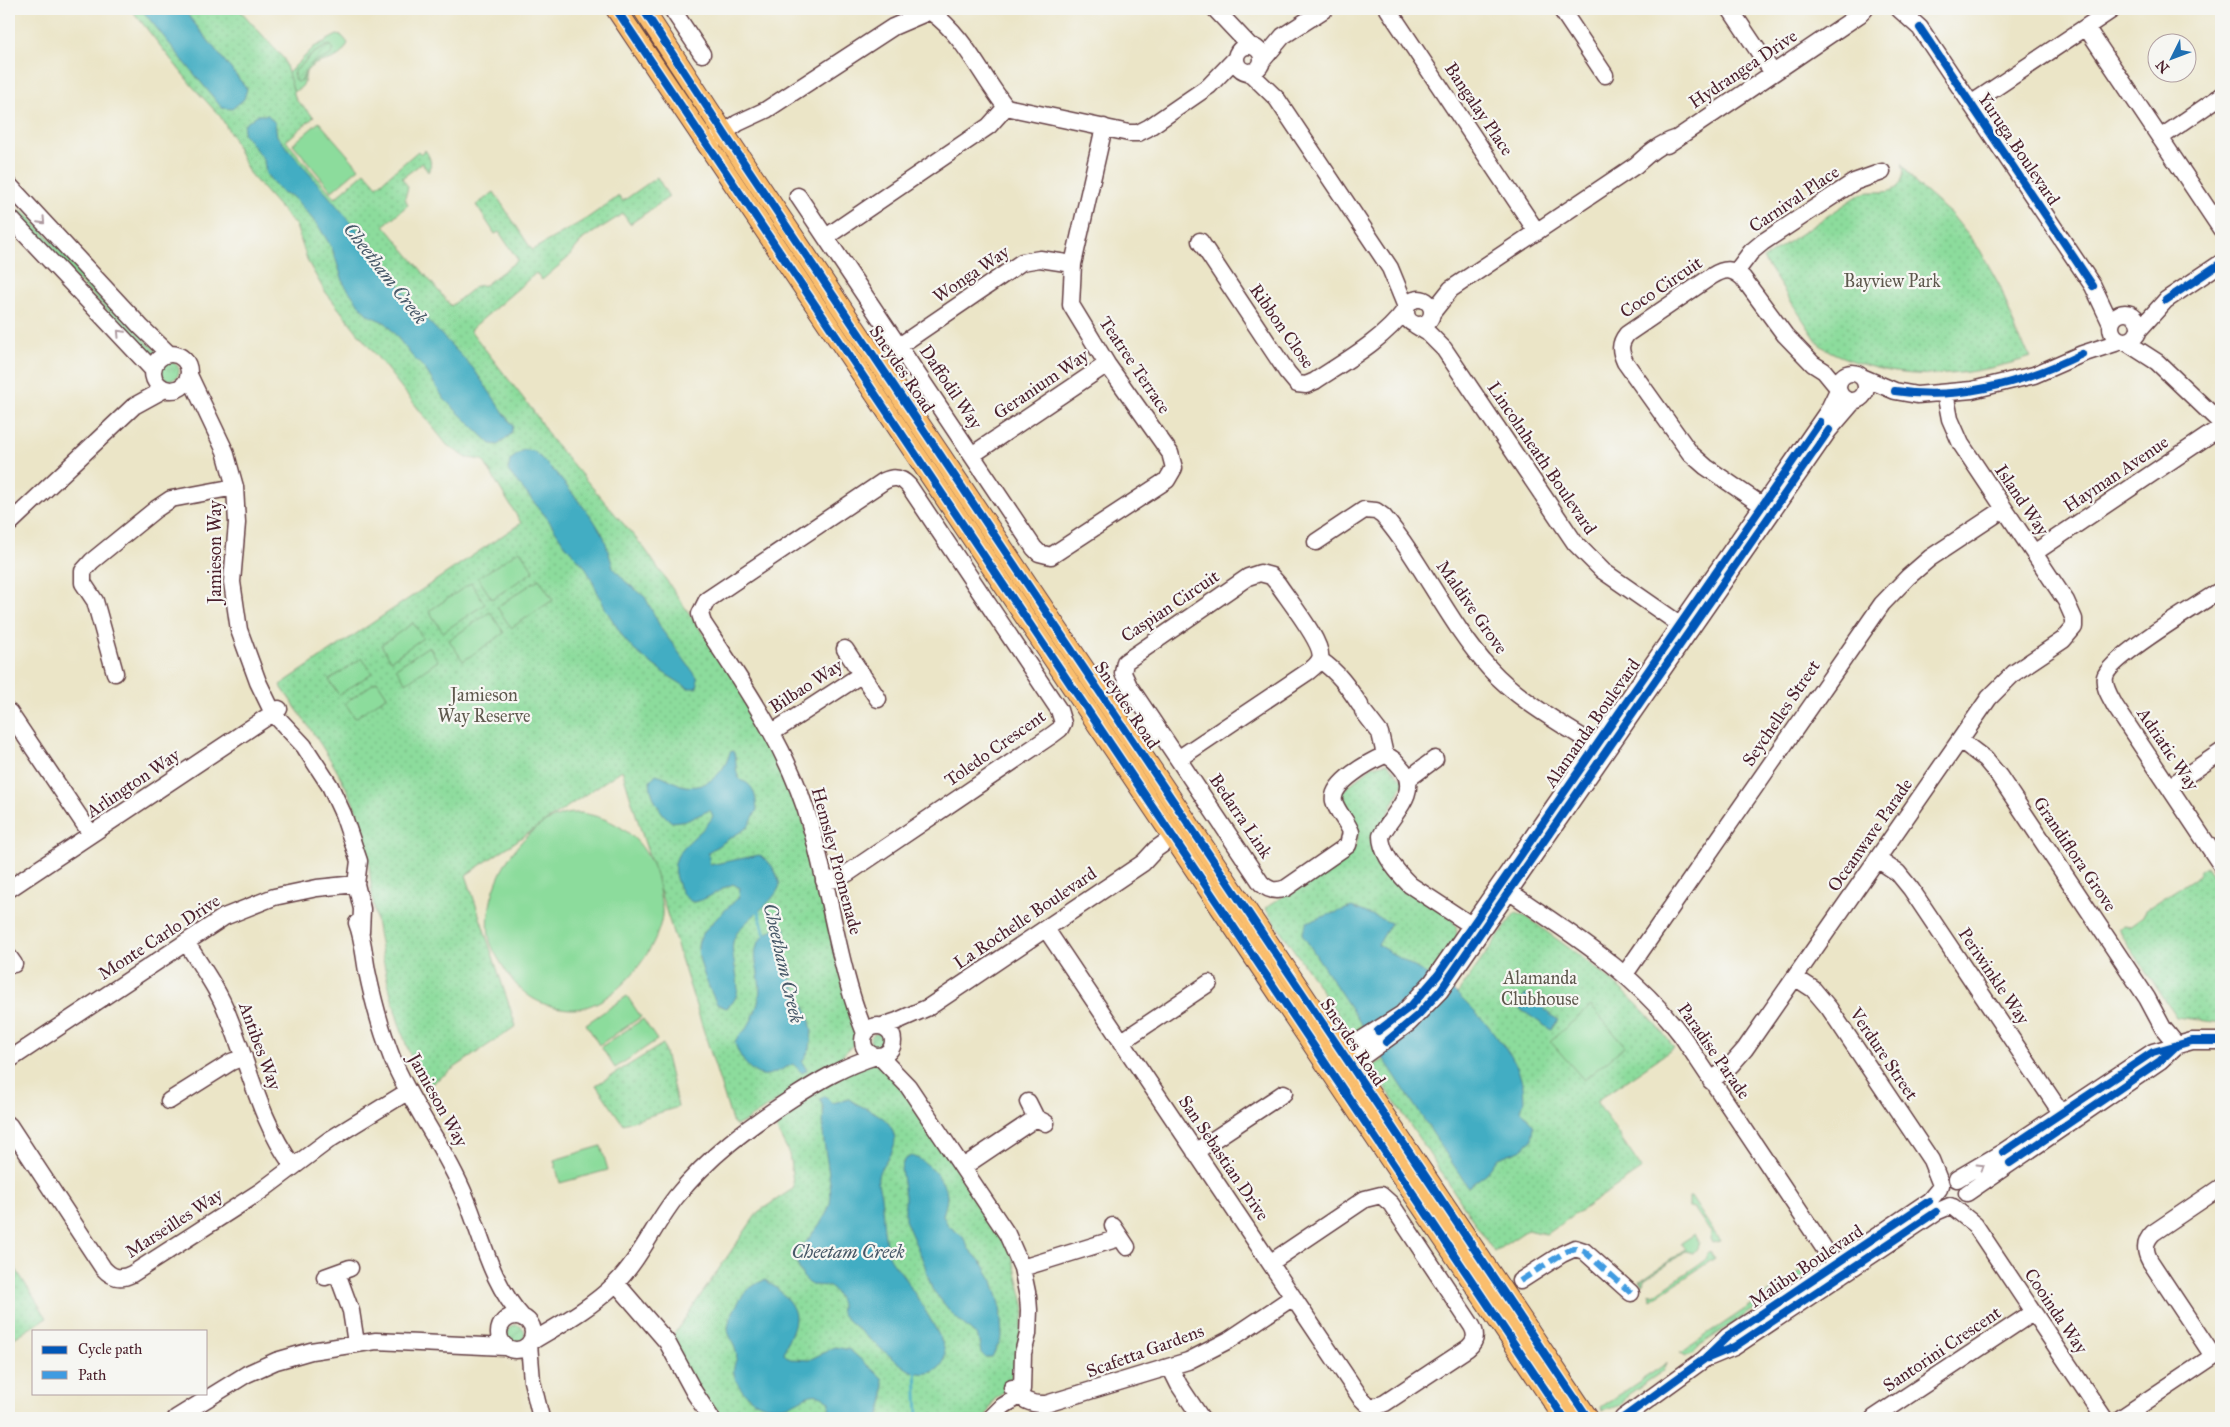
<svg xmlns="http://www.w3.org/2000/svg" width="2230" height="1427" font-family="'IM FELL Great Primer',serif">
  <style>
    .grass { fill: url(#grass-tufts); stroke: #6b7e64; fill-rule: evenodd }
    .park { fill: url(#park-dots); stroke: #6b7e64 }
    .garden { fill: url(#garden-furrows); stroke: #6b7e64 }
    .pitch { fill: #8cdc9c; stroke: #6b7e64 }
    .water { fill: #43adc3; stroke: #466677 }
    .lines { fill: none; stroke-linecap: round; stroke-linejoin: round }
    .stream { stroke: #43adc3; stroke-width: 3 }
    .minor-casing { stroke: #623d42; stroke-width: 19 }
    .major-casing { stroke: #623d42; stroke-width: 22 }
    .minor { stroke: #fff; stroke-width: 16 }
    .major { stroke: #fabe6d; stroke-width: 20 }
    .quiet { stroke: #409be1; stroke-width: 6; stroke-dasharray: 12 6; stroke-linecap: butt }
    .cycleway-casing { stroke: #f6f6f2; stroke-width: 11 }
    .cycleway { stroke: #0057b8; stroke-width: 8 }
    .oneway { stroke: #ae9aa0 }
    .labels { text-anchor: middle; stroke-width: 4.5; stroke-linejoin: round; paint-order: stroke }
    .street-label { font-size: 18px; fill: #4a1f2b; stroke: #f6f6f2 }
    .park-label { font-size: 18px; fill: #5e584d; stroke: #f6f6f2 }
    .water-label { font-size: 19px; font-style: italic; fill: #475868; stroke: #f6f6f2 }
  </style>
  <defs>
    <pattern id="grass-tufts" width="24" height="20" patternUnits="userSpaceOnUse" patternTransform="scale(1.25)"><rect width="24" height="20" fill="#8cdc9c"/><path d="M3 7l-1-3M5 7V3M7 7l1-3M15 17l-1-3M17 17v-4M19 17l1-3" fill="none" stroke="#7abc87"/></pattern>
    <pattern id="park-dots" width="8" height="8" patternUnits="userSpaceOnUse" patternTransform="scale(1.25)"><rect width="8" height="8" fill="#8cdc9c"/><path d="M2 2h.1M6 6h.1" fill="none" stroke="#7abc87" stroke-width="1.8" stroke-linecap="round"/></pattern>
    <pattern id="garden-furrows" width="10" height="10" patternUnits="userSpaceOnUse" patternTransform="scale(1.25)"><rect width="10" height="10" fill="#8cdc9c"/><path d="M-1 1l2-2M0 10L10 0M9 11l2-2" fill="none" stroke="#7abc87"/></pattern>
  </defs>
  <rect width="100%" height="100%" fill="#f6f6f2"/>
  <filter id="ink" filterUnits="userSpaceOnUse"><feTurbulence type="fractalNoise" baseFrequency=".02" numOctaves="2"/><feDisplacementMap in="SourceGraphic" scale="10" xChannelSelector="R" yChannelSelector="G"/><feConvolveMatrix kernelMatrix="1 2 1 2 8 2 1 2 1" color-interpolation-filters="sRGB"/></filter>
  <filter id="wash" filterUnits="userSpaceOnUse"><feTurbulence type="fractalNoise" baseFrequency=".0096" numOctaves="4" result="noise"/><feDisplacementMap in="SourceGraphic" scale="20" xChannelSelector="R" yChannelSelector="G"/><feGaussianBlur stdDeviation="1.12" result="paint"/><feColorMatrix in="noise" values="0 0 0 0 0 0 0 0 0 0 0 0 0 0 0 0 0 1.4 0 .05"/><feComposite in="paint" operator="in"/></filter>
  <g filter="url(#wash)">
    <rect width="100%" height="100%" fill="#ebe5c7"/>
    <!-- grass -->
    <path class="grass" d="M337,35l5,1 6,7c-10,24 -30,12 -42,29 -1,10 -2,17 -14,20l-5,-18 27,-27zM327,46h5l-12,13 -14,8 -3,12 -6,3 -4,-9 1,-1 20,-19z
      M20,211l6,2 131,139 -7,4 -134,-141z
      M161 371a9 9 0 1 1 18 0a9 9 0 1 1-18 0Z
      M1689,1197h2l29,44 -8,2 -2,-4 1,-6 -17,-25 -5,-1z
      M1695,1234l4,8 -2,6 -4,5 -7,-2 -42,29 -1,5 -3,-4 45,-31 -4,-7z
      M1710,1252l5,6 -64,42 -2,-7 5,2 51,-35 2,-5z
      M1819,1259l-2,7 -7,6 -108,72 -10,10 -7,2 -5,-3z
      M1667,1363l-4,8 -34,23 -8,11 -19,6 -1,-4z"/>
    <!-- park -->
    <path class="park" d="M131,9h108l45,50 12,41 18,17 -28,24 49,57 30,-26 12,14 41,-35 3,3 4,-4c5,7 8,14 3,22l-6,-9 -20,15 6,9 -3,11 3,7 -24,20 67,81 25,-20 9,-1 33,-25 -19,-28 -4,2 -19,-29 18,-13 38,58 54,-31 33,-23 4,5 34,-24 12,20 -39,27 -7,-10 -40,25 -15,19 -26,22 -6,-7 -66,57 64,82 17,27 94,110 107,156 42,83 65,247c-9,25 -88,69 -113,86l-10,5 -4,-5 -110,-351 -156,105 50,151 -91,62c-30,-59 -42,-122 -52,-187 -4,-24 -3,-47 -10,-71 -16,-54 -52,-99 -83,-145l241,-162 -38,-63 -16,-2 -20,-13 -123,-155 -16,-28 -12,-36 -47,-53 -17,-37 -12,-20 -27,-29z
      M1902,163l13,20 37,32 28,35 21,38 17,49 13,20c-58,19 -119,26 -178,4 -11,-4 -25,-9 -34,-17l-56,-85 96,-64c14,-8 36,5 43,-16 2,-5 2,-10 0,-16z
      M1387,763l17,19 -28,56 76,82 4,5 1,11 -24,36 -78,65 -16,-21 -74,-108 84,-56 7,-7 2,-9 -15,-27 -2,-17 32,-26z
      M2207,866l14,22v135l-45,-6 -58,-88 5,-4 6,1 14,-10 2,-6 54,-35 1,-4z
      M1515,913c12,2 26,15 36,22 48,34 89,65 123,113l-78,53 46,68 -96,65 -19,-4 -33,22 -119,-180v-7l32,-21 48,-47z
      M663,1044l15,63 -55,17 -27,-39z
      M868,1061l17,4 125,182 15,61 -14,75 -3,6 -14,11 -9,18h-266l-4,-2 -45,-76 88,-128 36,-24 -5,-34 -17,-34 69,-46z
      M12,1263l35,55 -38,23v-75z"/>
    <!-- garden -->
    <path class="garden" d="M623,9h11l72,107 -8,5z
      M329,45l5,4 -3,6c-17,9 -22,4 -29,25l-5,2 -3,-3v-7l20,-19z
      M870 1041a8 8 0 1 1 16 0a8 8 0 1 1-16 0Z
      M507 1334a9 9 0 1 1 18 0a9 9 0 1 1-18 0Z"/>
    <!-- pitch -->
    <path class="pitch" d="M319,122l40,46 -27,23 -39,-47z
      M520,550l14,21 -42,28 -14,-21z
      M539,579l14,21 -42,28 -14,-21z
      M471,583l14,21 -42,28 -14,-21z
      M490,612l14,21 -41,28 -14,-21z
      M413,623l10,15 -32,22 -10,-15z
      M429,646l9,15 -32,22 -10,-15z
      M362,658l10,15 -33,22 -10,-15z
      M377,681l10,15 -32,22 -10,-15z
      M581,813c46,7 74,37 79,83 1,6 3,13 2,19 -4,37 -51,96 -92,94 -34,-2 -53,-18 -69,-46 -5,-8 -11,-18 -12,-27 -6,-47 27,-108 73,-121 6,-2 13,-2 19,-2z
      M627,996l14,21 -42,28 -13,-21z
      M1591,1006l34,40 -41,34 -34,-39z
      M643,1019l14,21 -42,28 -14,-21z
      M601,1146l7,24 -48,13 -6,-23z"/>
    <!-- water -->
    <path class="water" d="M141,9h42l64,80 -3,10 -12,10 -10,-1z
      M257,115h11l7,8 2,13 102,119 34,50 60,63 40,58 -2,8 -13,11 -7,-1 -47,-45 -19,-30 -13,-13 -26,-33 -18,-8 -8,-9 -16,-22 -12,-36 -13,-21 -21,-25 -8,-7 -7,-1 -17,-20 -2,-14 -21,-27 1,-8z
      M523,450l11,1 22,22 37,46 11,18 9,30 12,14 20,16 17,33 35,47 1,7 -2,4h-8l-24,-15 -29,-22 -10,-11 -19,-30 -20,-42 -21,-23 -18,-27 -39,-47 2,-11z
      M733,751c5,8 1,18 6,27 2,4 6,3 9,6 8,6 8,18 9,26l-9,17 -40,25 2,13 49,-10c12,6 18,18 21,30 -8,23 -42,36 -47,57 -4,22 17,51 -7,66l-9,-4c-7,-13 -23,-49 -18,-63 5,-13 30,-34 40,-44l1,-9 -7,-4c-14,5 -27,17 -40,18 -8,-3 -12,-10 -15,-18 -15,-35 22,-44 35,-68l-3,-6 -22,10 -16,2c-12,-8 -22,-27 -22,-41l6,-7c9,2 17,8 25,11 24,7 44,-12 49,-33z
      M1352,907l39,16 -13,22 76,46 33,33 24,32 7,13 5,17 1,14 -3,10 13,16 -2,14 -12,10 -22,8 -11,15 -19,14 -166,-253 5,-12z
      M779,926h4l3,3 -3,16 6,28 9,23 10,16 4,19 -2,18 -8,13 5,8 -5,3 -9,-9c-8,4 -17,9 -26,11 -15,3 -30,-21 -32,-33 2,-6 6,-7 10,-12 7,-8 12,-22 14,-32 5,-31 -21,-52 20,-72z
      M1526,994l20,13 -2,3 14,10 -7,10 -34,-23z
      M825,1096l7,7 17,-4c16,12 39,13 45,36 5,16 -14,27 -16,42 -1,6 2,13 3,19 2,18 2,38 7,56 2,9 9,15 14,22 10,16 43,64 43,80 -1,18 -19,23 -34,17 -8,-3 -67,-52 -70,-58 -1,-3 0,-5 0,-8 -1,-7 -6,-13 -11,-19l-19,-1 -8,-8 -6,-13c3,-23 25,-36 32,-57 6,-16 -6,-58 -6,-78 0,-10 2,-22 -3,-30z
      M911,1156c14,2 35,25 36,40 0,7 -3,14 -4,20l5,9 15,12 6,12 14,15 10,17 7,23 2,33 -10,20h-7l-4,-4 -3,-16 -24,-21 -22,-27 -8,-26 -19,-43v-24l-4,-27 3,-9z
      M765,1280c12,7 31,24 30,39 -1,12 -9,23 -11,35l6,5 19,1 26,-13 15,3 32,28 2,9v12l-5,19h-61l11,-8 1,-8c-16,-16 -26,-2 -41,3 -6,2 -17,2 -23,1 -15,-3 -35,-23 -32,-39 1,-6 4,-9 2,-15 -5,-19 -13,-18 -3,-40 8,-16 15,-26 32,-32z"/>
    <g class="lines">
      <!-- stream -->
      <path class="stream" d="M758,910l8,28
        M916,1369l2,49"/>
    </g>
  </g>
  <g filter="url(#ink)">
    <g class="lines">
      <defs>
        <path id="minor" d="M672,9l30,45
          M1215,9l35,37
          M1388,9l149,223
          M1561,9l44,66
          M1730,9l43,64
          M1899,9l21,19 51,76 122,182 18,38
          M931,12c34,24 50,64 75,95l123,26h9l10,-5 61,-42 27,-28
          M2086,27l135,202
          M1236 59a13 13 0 1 1 26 0a13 13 0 1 1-26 0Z
          M1262,61l21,-25 42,-27
          M1249,72l28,27 113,169 16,39
          M1971,104l142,-95
          M2160,138l61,-42
          M714,140l24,-17 28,-13 127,-83 35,-15
          M1667,145l192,-130 6,-6
          M9,185l132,142 28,27
          M798,196l236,352 5,5 12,3 116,-76 7,-12 -4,-15 -63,-89 -36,-59 2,-41 31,-137
          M9,217l144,153
          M826,237l163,-111 17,-19
          M1200,241l87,131 10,12 9,1 9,-4c32,-21 68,-41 90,-71
          M1736,272l15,-20 12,-10 91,-60 28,-10
          M1406 312a13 13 0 1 1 26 0a13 13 0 1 1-26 0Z
          M2111 327a14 14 0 1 1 28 0a14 14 0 1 1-28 0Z
          M1432,313l19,-24 185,-124c12,-11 23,-21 39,-26
          M1415,325l13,8 16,16 131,194 28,28 85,59
          M2139,330l27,-30 55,-37
          M2126,342l31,20 64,61
          M899,346l123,-84 18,-3 33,5
          M153 372a18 18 0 1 1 36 0a18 18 0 1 1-36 0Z
          M1838 387a14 14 0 1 1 28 0a14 14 0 1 1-28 0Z
          M189,375l36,76 10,36 2,36 -5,59 7,48 19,52 15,31 31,33 26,40 13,28 16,47 -3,23 6,25 -1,23
          M1862,377l33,14 22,4 55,-5 62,-15 48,-21 40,-13
          M972,455l135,-91
          M1772,512l-66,-45 -16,-14 -65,-91c-5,-11 -6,-18 2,-28l85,-58c13,-8 20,-8 31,2l42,57 28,29 11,7 14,17
          M9,524l125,-118 31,-17
          M1316,542l48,-32 12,1 7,5c40,47 65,107 107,153 30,33 76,57 112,81
          M2034,553l187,-126
          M1260,573l11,3 7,8c9,14 47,61 42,75 -2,5 -7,9 -11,12l-131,88 -49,-73 -6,-13 2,-11 123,-85z
          M2221,590c-20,13 -112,68 -116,87 -2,10 6,21 10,29l106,159
          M845,649l33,50
          M1320,660c18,12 28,27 40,45
          M115,673l-20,-72 -12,-18v-12l9,-10 64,-52 15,-10 64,-12
          M1363,711l17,22 5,22c9,3 12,8 18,15 17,23 -12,45 -22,66 0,18 17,37 29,49l70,46
          M9,712l82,122
          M773,732l89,-58
          M1960,740l25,19 14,17 148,222 16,30 14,17
          M1178,759l83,124c8,8 15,9 25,5l62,-43 3,-13c-4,-11 -14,-20 -17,-31 -4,-18 37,-40 51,-46
          M1408,779l27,-20
          M2169,787l52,-35
          M1877,859l21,14 13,16 157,234
          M824,881l12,-2 12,-6 204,-138 8,-6 3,-6 -4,-13 -150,-224c-8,-9 -15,-10 -25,-5l-177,119 -7,14 3,9c43,65 87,128 108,204 20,68 27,140 54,206
          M1500,885c68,48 131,83 182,151l160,239
          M9,889l270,-180
          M357,923c6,15 7,32 10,48 6,29 14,59 25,87 20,49 53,89 73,138 18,43 25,86 58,122
          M1046,929c104,156 209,312 314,468l7,7 8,3 10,-4 83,-55c7,-6 9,-13 4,-22l-81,-122 -10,-9 -16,4 -95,64
          M186,942c15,24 32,47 42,73 21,51 32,106 65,151
          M9,957l5,7
          M1625,974l257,-370 26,-27 22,-19 74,-49
          M1796,978l17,11 16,19 102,152 10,25
          M863 1041a15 15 0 1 1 30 0a15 15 0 1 1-30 0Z
          M882,1026l15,-5 32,-14 214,-144 13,-14 17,-12
          M1121,1042l88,-59
          M1342,1052l60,-38 30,-32 396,-571 10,-21
          M879,1056l29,30 99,148 15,34 6,29 1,13 -1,24 -5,19 -1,36 -4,8 -15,9 -12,12
          M9,1060l215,-143 50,-20 43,-9 39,-4
          M1351,1065l58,-42 31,-32 389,-561 24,-28
          M1711,1081l20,-16 14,-16 244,-351 25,-25 49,-33 11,-13v-8l-8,-18 -105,-157 -11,-25 -5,-26
          M169,1101l62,-39 13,-5
          M1028,1102l8,16 10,5
          M9,1125l94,143c9,10 17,12 29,6l129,-83 68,-51 78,-48
          M1195,1152l89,-59
          M963,1167l73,-49
          M1957,1179l46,-27 150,-100 39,-11h29
          M1967,1193l193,-132 15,-14
          M1953,1207l22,18 129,193
          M1113,1226l14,21
          M1022,1268l97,-30
          M337,1273l14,38 5,32
          M325,1277l25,-9
          M1520,1281l42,-27 13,-6 9,3 47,42
          M616,1283l51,59 27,50 17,26
          M499 1333a17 17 0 1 1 34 0a17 17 0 1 1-34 0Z
          M531,1342c28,-17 60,-34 84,-58 25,-25 39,-59 61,-87 33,-41 72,-70 115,-98 28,-18 53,-33 85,-43
          M529,1344l3,37 9,37
          M2213,1356l-63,-95c-6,-11 -6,-19 3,-28l68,-46
          M1710,1357l24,-10 202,-135 14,-6
          M1170,1367l9,18 22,33
          M1012,1388c10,12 18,17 34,16l142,-43 41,-21 64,-43
          M176,1418l71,-44 29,-13 35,-10 65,-10 129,6
          M1623,1418l80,-58 24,-23 202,-136 10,-12
          M1874,1418l158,-105
          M2121,1418l100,-67"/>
        <path id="major" d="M616,9l948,1409
          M643,9l87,133 858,1276"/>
      </defs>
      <!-- minor casing -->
      <use href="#minor" class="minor-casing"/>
      <!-- major casing -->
      <use href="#major" class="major-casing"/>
      <!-- minor -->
      <use href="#minor" class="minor"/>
      <!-- major -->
      <use href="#major" class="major"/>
      <!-- quiet -->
      <path class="quiet" d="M1520,1281l42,-27 13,-6 9,3 47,42"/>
      <defs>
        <path id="cycleway" d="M616,9l948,1409
          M643,9l87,133 858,1276
          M1920,28l173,258
          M2166,300l55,-37
          M1895,391c64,10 130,-9 187,-37
          M1378,1031l33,-25 27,-31 382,-553
          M1386,1042l32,-27 22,-24 389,-561
          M2003,1152l150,-100 39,-11h29
          M2010,1163l150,-102 17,-16
          M1708,1358l26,-11 202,-135
          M1623,1418l80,-58 24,-23 202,-136"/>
      </defs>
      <!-- cycleway casing -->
      <use href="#cycleway" class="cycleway-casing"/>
      <!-- cycleway -->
      <use href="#cycleway" class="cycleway"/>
    </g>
    <!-- one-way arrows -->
    <defs><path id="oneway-chevron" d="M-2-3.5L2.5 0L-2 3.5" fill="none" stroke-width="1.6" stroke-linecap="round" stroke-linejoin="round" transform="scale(1.25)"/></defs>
    <g class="oneway">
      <use href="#oneway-chevron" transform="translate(42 221) rotate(47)"/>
      <use href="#oneway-chevron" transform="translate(120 333) rotate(-133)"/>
      <use href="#oneway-chevron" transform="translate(1981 1167) rotate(-32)"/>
    </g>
  </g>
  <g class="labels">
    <!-- street labels -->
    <g class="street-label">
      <text transform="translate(1743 69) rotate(-34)" y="6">Hydrangea Drive</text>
      <text transform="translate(1479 109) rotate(56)" y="6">Bangalay Place</text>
      <text transform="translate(2019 149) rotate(56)" y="6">Yuruga Boulevard</text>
      <text transform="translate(1794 199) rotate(-34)" y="6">Carnival Place</text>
      <text transform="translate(971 274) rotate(-34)" y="6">Wonga Way</text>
      <text transform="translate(1661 287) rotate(-34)" y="6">Coco Circuit</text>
      <text transform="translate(1282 326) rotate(55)" y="6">Ribbon Close</text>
      <text transform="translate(1135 365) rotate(56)" y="6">Teatree Terrace</text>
      <text transform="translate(902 369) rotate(56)" y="6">Sneydes Road</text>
      <text transform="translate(1041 384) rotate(-34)" y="6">Geranium Way</text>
      <text transform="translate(951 387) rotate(56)" y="6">Daffodil Way</text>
      <text transform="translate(1542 458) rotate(56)" y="6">Lincolnheath Boulevard</text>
      <text transform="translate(2116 474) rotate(-34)" y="6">Hayman Avenue</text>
      <text transform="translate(2022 500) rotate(56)" y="6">Island Way</text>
      <text transform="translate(215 552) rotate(-90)" y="6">Jamieson Way</text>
      <text transform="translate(1170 606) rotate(-34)" y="6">Caspian Circuit</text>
      <text transform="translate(1472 607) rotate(55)" y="6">Maldive Grove</text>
      <text transform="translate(806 686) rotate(-33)" y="6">Bilbao Way</text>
      <text transform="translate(1127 705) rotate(56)" y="6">Sneydes Road</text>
      <text transform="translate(1781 713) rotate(-56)" y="6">Seychelles Street</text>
      <text transform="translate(1592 723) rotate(-55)" y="6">Alamanda Boulevard</text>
      <text transform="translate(995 748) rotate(-35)" y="6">Toledo Crescent</text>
      <text transform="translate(2168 749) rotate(56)" y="6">Adriatic Way</text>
      <text transform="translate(133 783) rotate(-34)" y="6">Arlington Way</text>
      <text transform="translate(1241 816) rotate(56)" y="6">Bedarra Link</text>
      <text transform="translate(1870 835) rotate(-55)" y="6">Oceanwave Parade</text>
      <text transform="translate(2075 854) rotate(56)" y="6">Grandiflora Grove</text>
      <text transform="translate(837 861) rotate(75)" y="6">Hemsley Promenade</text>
      <text transform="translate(1025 918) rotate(-34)" y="6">La Rochelle Boulevard</text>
      <text transform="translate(159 937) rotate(-33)" y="6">Monte Carlo Drive</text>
      <text transform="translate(1994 976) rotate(56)" y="6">Periwinkle Way</text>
      <text transform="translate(1353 1042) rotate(56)" y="6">Sneydes Road</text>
      <text transform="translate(260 1046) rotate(70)" y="6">Antibes Way</text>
      <text transform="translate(1714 1051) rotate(55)" y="6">Paradise Parade</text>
      <text transform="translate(1884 1054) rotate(56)" y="6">Verdure Street</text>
      <text transform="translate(438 1100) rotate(61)" y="6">Jamieson Way</text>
      <text transform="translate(1224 1158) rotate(56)" y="6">San Sebastian Drive</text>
      <text transform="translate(174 1223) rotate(-33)" y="6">Marseilles Way</text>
      <text transform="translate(1806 1266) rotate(-34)" y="6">Malibu Boulevard</text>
      <text transform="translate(2056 1311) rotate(56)" y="6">Cooinda Way</text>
      <text transform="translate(1942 1349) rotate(-34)" y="6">Santorini Crescent</text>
      <text transform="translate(1145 1351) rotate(-20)" y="6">Scafetta Gardens</text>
    </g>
    <!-- park labels -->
    <g class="park-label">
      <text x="1892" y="287">Bayview Park</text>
      <text x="484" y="701">Jamieson<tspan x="484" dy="21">Way Reserve</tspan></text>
      <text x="1540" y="984">Alamanda<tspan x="1540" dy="21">Clubhouse</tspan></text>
    </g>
    <!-- water labels -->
    <g class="water-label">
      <text transform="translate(386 273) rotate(52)" y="7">Cheetham Creek</text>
      <text transform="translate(784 963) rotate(77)" y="7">Cheetham Creek</text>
      <text x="848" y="1258">Cheetam Creek</text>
    </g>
  </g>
  <!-- margin -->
  <rect width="2230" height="1427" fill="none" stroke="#f6f6f2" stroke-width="30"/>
  <!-- legend -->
  <rect x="32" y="1330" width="175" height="65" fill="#f6f6f2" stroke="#b1a0a2"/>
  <rect x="42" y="1346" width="25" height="8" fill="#0057b8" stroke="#b1a0a2"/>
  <text x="78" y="1354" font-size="15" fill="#4a1f2b">Cycle path</text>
  <rect x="42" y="1371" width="25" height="8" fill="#409be1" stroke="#b1a0a2"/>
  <text x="78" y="1380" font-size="15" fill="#4a1f2b">Path</text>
  <!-- north arrow -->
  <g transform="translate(2172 58) rotate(228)"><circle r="24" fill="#f6f6f2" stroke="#b1a0a2"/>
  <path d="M0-4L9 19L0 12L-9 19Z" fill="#1f6fb2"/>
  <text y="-8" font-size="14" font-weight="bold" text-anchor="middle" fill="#4a1f2b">N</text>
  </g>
</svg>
